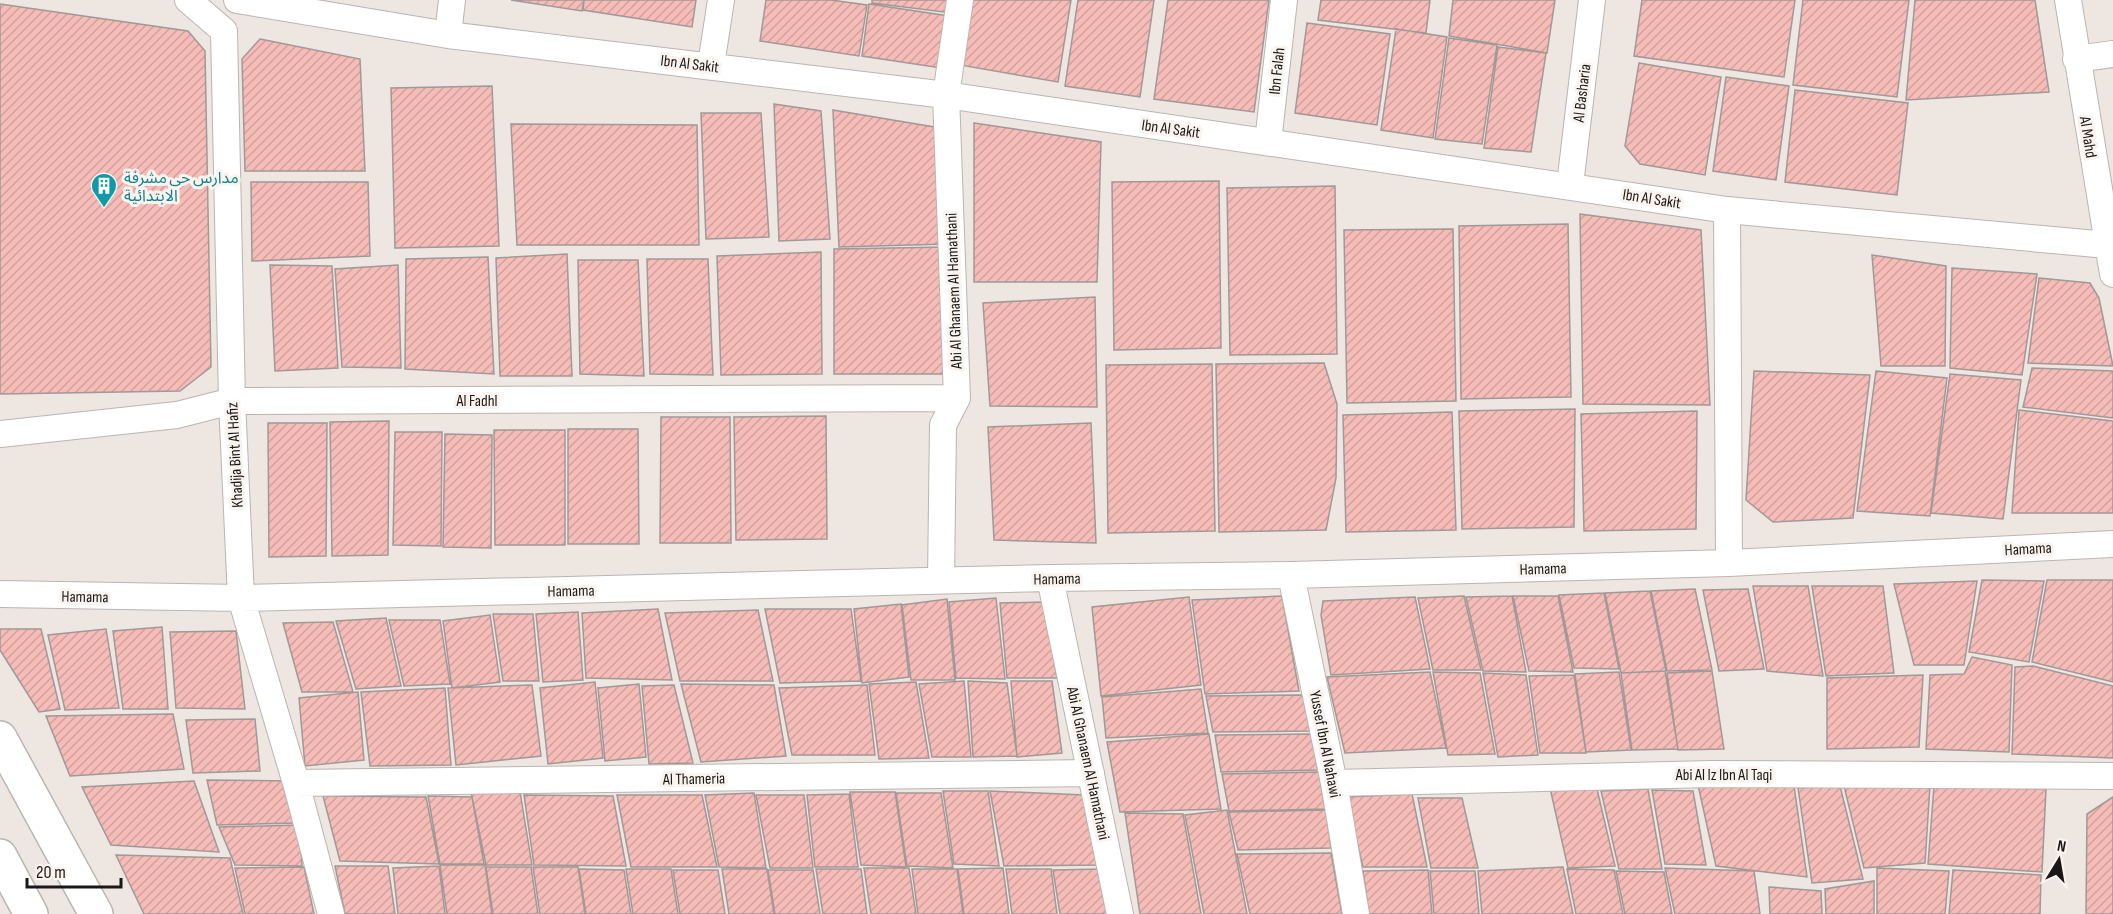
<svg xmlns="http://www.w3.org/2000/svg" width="2113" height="914" font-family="'Sofia Sans Condensed','Noto Sans Arabic',sans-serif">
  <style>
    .building { fill: url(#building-hatch); stroke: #a19898; stroke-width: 1.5 }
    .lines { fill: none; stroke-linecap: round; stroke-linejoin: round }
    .street-casing { stroke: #bbb5b0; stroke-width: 28 }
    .secondary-casing { stroke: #bbb5b0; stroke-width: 36 }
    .street { stroke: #fff; stroke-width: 26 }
    .secondary { stroke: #fff; stroke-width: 33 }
    .labels { text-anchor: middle; stroke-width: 6; stroke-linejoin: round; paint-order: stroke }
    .street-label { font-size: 16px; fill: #1a1816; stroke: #faf3ee }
    .culture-label { font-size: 16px; fill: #0d838f; stroke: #faf3ee; text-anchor: start }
  </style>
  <defs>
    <pattern id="building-hatch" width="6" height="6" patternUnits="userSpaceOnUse" patternTransform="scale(1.5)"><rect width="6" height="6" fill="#f6bcb8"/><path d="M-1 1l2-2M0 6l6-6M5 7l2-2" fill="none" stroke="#d2a19d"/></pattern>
  </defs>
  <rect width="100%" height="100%" fill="#ede6e1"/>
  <!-- building -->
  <path class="building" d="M511,0h73l-2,11z
    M584,0h112l-4,27 -109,-17z
    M766,0h65l36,5 -8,51 -99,-15z
    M872,0h82l-2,13 -80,-10z
    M971,0h100l-13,82 -98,-17z
    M1078,0h76l-14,97 -75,-11z
    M1168,0h101l-15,112 -100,-13z
    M1321,0h109l-4,33 -108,-13z
    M1453,0h102l-8,53 -98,-17z
    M1642,0h153l-11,77 -150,-21z
    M1803,0h106l-12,97 -104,-12z
    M1915,0h120l14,92 -143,8z
    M0,4l188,27 17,20 6,316 -31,24 -180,3z
    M869,4l80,12 -8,52 -79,-12z
    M1307,23l83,11 -13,91 -82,-12z
    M1396,29l51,8 -14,101 -52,-8z
    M1449,38l48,7 -15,99 -47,-5z
    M260,39l100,20 5,112h-120l-3,-112z
    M1498,47l48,6 -15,99 -47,-4z
    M1639,63l82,14 -16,98 -65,-11 -15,-18z
    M1726,77l63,9 -13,94 -63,-9z
    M492,86l7,160 -104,2 -4,-160z
    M1795,90l113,13 -11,92 -112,-13z
    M774,104l47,7 9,128 -51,2z
    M833,110l113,19 1,115 -108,3z
    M701,113h60l8,124 -63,2z
    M974,123l127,19 -4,140h-123z
    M511,124l186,1 2,120h-182z
    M1219,181l2,167 -107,2 -2,-168z
    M251,182h117l2,74 -118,5z
    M1335,186l2,168 -107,1 -3,-167z
    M1580,214l121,16 9,175 -127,-1z
    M1568,224l3,173 -110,2 -2,-173z
    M1453,229l3,172 -109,2 -3,-173z
    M949,247l1,127h-116v-125z
    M821,252l1,122 -101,1 -4,-119z
    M567,254l5,122h-72l-4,-118z
    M1872,255l74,11 -1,100h-64z
    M488,257l6,117 -89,-5 1,-110z
    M647,259h61l5,116 -63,-1z
    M578,260h60l6,116 -64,-2z
    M270,265l62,1 6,102 -63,3z
    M398,265l3,103 -59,-1 -7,-98z
    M1952,268l85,6 -15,101 -72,-7z
    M2039,278l51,5 9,15 14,68 -85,-3z
    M1095,297l2,110 -107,-1 -7,-103z
    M1324,363l13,41 -1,74 -10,52 -107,2 -3,-168z
    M1212,364l3,167 -107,2 -2,-168z
    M2032,368l81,3v47l-90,-11z
    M1754,371l116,4 -17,143 -80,4 -27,-22z
    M1876,371l71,7 -17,138 -73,-5z
    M1950,374l71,6 -18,139 -72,-6z
    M1575,409l-1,118 -112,2 -3,-118z
    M2019,410l94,11v92h-101z
    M1697,411l-1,118 -112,2 -3,-117z
    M1452,412l4,118 -110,2 -3,-117z
    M826,416l1,123 -91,1 -2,-123z
    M661,417h69l1,126h-71z
    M389,421l-1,134 -56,1 -2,-134z
    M268,423h59l-1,133 -57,1z
    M1091,423l5,120 -102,-3 -6,-113z
    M568,429h70l1,115h-71z
    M494,430h71v115h-70z
    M395,432h47l-1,114 -48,-1z
    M445,434l47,1 -1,113 -48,-1z
    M1982,580l62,1 -15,81 -60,-10z
    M2047,580h66v102l-81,-20z
    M1977,581l-13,84h-50l-20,-81z
    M1753,586h55l15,90 -56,-5z
    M1812,586h71l11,87 -68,3z
    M1695,589l17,81 -45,1 -16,-80z
    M1748,589l16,80 -45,2 -16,-81z
    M1650,591l16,80 -45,2 -16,-80z
    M1604,593l15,76 -45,-1 -15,-73z
    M1282,596l17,95 -94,3 -13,-94z
    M1464,596l17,74h-48l-15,-72z
    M1512,596l14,76 -43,-1 -17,-74z
    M1513,596h45l15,76 -44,-1z
    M1189,597l12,88 -100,11 -9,-89z
    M1415,597l15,72 -99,6 -10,-60 2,-14z
    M996,598l9,81 -49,-1 -7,-76z
    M947,599l8,81h-44l-9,-75z
    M1044,602l13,76h-50l-7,-75z
    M901,604l8,73 -47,6 -8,-74z
    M658,609l14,71 -86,-2 -4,-65z
    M765,609h86l10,72 -81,2z
    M758,610l15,71h-93l-15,-68z
    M578,612l5,68 -40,2 -7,-68z
    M493,614h40l6,67h-36z
    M490,615l10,67 -48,6 -9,-67z
    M386,618l15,68 -45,3 -20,-68z
    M389,620h51l10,64 -46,2z
    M333,622l20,70h-51l-19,-69z
    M162,627l6,82h-45l-10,-78z
    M0,629h41l19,80 -21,3 -39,-62z
    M106,629l13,79 -54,2 -17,-75z
    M236,631l9,78 -69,-1 -6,-76z
    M1972,657l40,8 -3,87 -83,-3 4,-74 34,-1z
    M2033,666l80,20v72l-101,-4 3,-87z
    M1665,671l13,78 -46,1 -11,-77z
    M1712,671l12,78 -46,1 -11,-77z
    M1430,672l16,76 -101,5 -18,-76z
    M1433,672l47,1 15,81 -47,1z
    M1619,672l12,78 -45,2 -11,-78z
    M1483,673l43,2 12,80 -40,2z
    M1574,675l12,78h-46l-11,-77z
    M1923,675l-4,72 -92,2v-71z
    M964,681l7,76h-39l-13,-73z
    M968,681l39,2 10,73 -44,1z
    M1011,681h41l10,72 -45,4z
    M595,682l8,76 -55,6 -8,-76z
    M916,682l13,76 -50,1 -10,-75z
    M639,684l7,73 -41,4 -7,-73z
    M681,684l93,1 12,71 -85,6z
    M532,685l9,71 -85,9 -8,-77z
    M674,685l19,78 -44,1 -7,-78z
    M867,685l8,70h-83l-13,-67z
    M445,688l6,77 -81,1 -9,-74z
    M1201,689l7,44 -102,5 -4,-41z
    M358,692l6,68 -59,6 -6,-68z
    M1303,695l7,36 -97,1 -7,-36z
    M173,714l11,55 -114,7 -24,-60z
    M255,719l5,52 -67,2 -7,-53z
    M1209,734l12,75 -101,3 -13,-70z
    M1312,734l6,36 -97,2 -6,-37z
    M1319,772l6,37 -96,2 -7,-37z
    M207,780l83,1 6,42 -79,2z
    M194,781l25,71 -108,-7 -29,-58z
    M1698,785l96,1 13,91 -91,-11z
    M1840,786l23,93 -51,4 -14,-95z
    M1844,786h86l-5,77 -61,5z
    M1934,786l112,3 -4,83 -114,-8z
    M1550,788l47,1 18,77 -47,2z
    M1648,789l14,80h-43l-18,-78z
    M1652,790l41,1 13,74 -41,-1z
    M943,791h45l11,75 -45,-2z
    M990,791l94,4 16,70 -96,1z
    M471,792h49l12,73h-46z
    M850,792h45l11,75 -45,-2z
    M754,793l12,75 -47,-1 -14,-72z
    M896,793h45l12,75 -46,-2z
    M849,794l9,73h-43l-8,-72z
    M1412,794l15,73h-64l-17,-70z
    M524,795l89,1 13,70 -92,-1z
    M617,795h85l15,72h-86z
    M756,795h48l9,73h-43z
    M323,796l103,1 13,67 -99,-3z
    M428,796l44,1 12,67h-44z
    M2113,797v117h-27l1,-100z
    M1418,798h44l16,70h-47z
    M1227,810l20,104h-43l-19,-99z
    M1326,810l5,38 -93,2 -9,-38z
    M1125,813l58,1 18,100h-61z
    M300,825l2,41 -67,-1 -16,-38z
    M1331,853l11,61h-92l-13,-60z
    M116,855l114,3 13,56h-99z
    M440,865h45l7,49h-45z
    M335,866h53l7,48h-50z
    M439,866l6,48h-47l-5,-46z
    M304,867l10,47h-69l-10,-46z
    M486,867h45l7,47h-45z
    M533,867h45l7,47h-45z
    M1563,867l10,47h-91l-4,-43z
    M864,868h45l7,46h-45z
    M1003,868l6,46h-45l-6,-45z
    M1665,868l89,3 6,43h-85z
    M1877,868l72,3 -4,43h-68z
    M579,869l45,1 7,44h-45z
    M626,869h45l7,45h-45z
    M722,869h45l7,45h-45z
    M816,869h45l6,45h-44z
    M912,869h45l6,45h-45z
    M1006,869h45l6,45h-45z
    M1103,869l6,45h-49l-7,-44z
    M1567,869l47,1 9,44h-47z
    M673,870h45l7,44h-45z
    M768,870h45l7,44h-45z
    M1428,870l4,44h-63l-6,-43z
    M1953,870l88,5 -1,39h-91z
    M1430,871h45l4,43h-45z
    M1616,871l48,1 8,42h-47z
    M1874,881v33h-48l-1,-25z
    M1769,887l52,4 1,23h-52z"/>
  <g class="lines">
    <defs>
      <path id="street" d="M188,0l36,31 8,370 9,197 55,185 35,131
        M237,0l211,35 498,60 781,115 380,35
        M2068,0l45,274
        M448,35l4,-35
        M2076,59l37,-5
        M711,65l10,-65
        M1268,142l16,-142
        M1570,185l22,-185
        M1727,210l2,353
        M0,434l177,-19 55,-14 725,-3
        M1291,575l43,208 22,131
        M1050,578l70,336
        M941,580l2,-155 14,-27 -11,-303 14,-95
        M0,594l241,4 809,-20 241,-3 438,-12 384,-19
        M296,783l795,-10
        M1334,783l378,-9 401,2"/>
      <path id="secondary" d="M0,738l96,176
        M0,856l31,58"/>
    </defs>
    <!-- street casing -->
    <use href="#street" class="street-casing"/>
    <!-- secondary casing -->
    <use href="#secondary" class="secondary-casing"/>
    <!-- street -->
    <use href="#street" class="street"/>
    <!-- secondary -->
    <use href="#secondary" class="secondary"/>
  </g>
  <!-- icons -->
  <defs>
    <symbol id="building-pin" viewBox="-11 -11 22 30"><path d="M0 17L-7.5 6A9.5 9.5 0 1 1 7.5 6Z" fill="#0f9aa8" stroke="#faf3ee"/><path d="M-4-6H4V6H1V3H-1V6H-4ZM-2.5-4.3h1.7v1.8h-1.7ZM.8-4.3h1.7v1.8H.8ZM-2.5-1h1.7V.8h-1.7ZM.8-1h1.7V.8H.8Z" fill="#fff"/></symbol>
  </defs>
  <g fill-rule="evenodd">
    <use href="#building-pin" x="89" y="171" width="30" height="40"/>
  </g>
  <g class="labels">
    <!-- street labels -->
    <g class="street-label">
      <text transform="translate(690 63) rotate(7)" y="6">Ibn Al Sakit</text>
      <text transform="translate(1276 71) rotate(-84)" y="6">Ibn Falah</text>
      <text transform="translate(1581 93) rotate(-83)" y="6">Al Basharia</text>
      <text transform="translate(1171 128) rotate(8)" y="6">Ibn Al Sakit</text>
      <text transform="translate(2089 137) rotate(81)" y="6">Al Mahd</text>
      <text transform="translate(1652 198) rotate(9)" y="6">Ibn Al Sakit</text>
      <text transform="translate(953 291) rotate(-92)" y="6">Abi Al Ghanaem Al Hamathani</text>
      <text x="477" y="406">Al Fadhl</text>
      <text transform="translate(234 455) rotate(-93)" y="6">Khadija Bint Al Hafiz</text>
      <text transform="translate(2028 548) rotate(-3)" y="6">Hamama</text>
      <text transform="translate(1543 568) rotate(-2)" y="6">Hamama</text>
      <text transform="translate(1057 578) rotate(-1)" y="6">Hamama</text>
      <text transform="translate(571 590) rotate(-1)" y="6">Hamama</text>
      <text transform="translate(85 596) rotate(1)" y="6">Hamama</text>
      <text transform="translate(1326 744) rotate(79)" y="6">Yussef Ibn Al Nahawi</text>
      <text transform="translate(1089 763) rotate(78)" y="6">Abi Al Ghanaem Al Hamathani</text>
      <text x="1724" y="780">Abi Al Iz Ibn Al Taqi</text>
      <text transform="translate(694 778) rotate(-1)" y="6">Al Thameria</text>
    </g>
    <!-- culture labels -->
    <g class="culture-label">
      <text x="124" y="183">مدارس حي مشرفة<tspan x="124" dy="18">الابتدائية</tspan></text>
    </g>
  </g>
  <!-- north arrow -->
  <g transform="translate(2059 860) rotate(11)" stroke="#faf3ee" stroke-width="4.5" paint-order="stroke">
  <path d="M0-4.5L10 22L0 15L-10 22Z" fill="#1a1816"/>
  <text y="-9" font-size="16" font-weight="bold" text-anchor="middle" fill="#1a1816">N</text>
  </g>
  <!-- scale -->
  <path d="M27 878v9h94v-9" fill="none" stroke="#1a1816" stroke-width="3"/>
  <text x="36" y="878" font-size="18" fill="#1a1816" stroke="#faf3ee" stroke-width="4.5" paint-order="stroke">20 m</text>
</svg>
